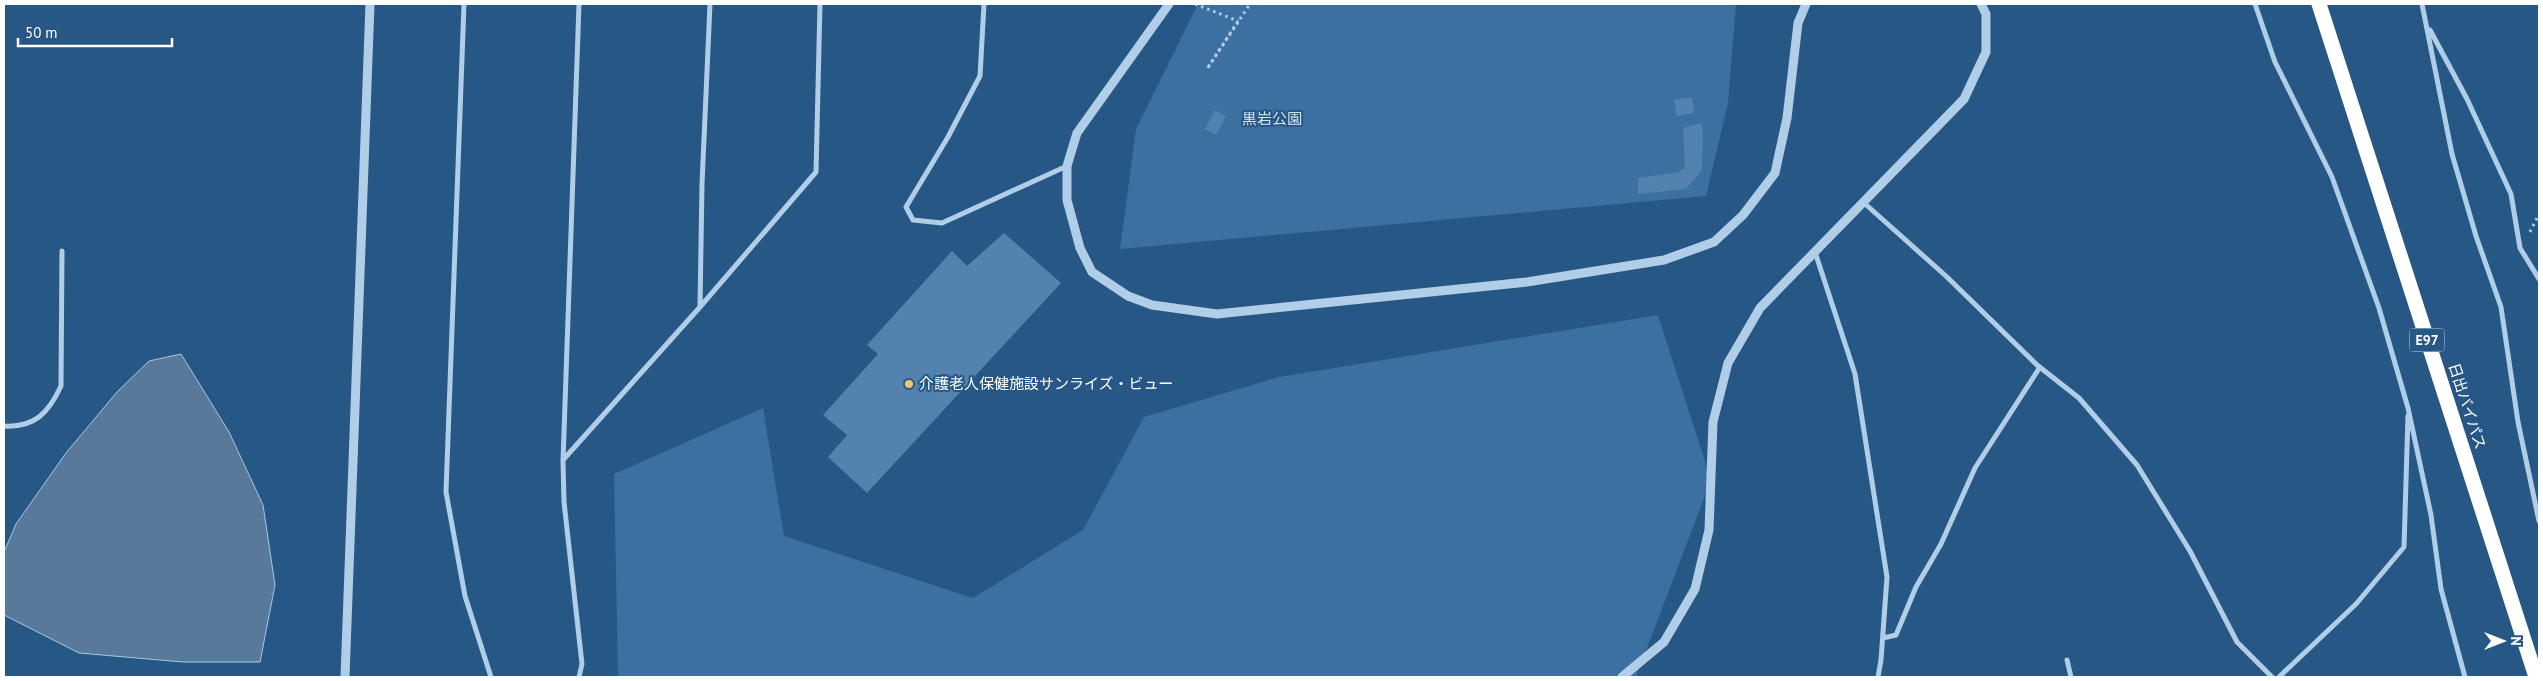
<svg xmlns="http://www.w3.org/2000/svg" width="2543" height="681" font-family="'PT Sans','Noto Sans JP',sans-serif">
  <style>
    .green { fill: #3b70a1 }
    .water { fill: #587999; stroke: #a5c9e8 }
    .building { fill: #5382ae }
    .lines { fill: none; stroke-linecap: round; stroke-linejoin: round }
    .path { stroke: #b1cee8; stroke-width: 3; stroke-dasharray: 2.5 4; stroke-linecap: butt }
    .minor { stroke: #b1cee8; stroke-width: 5 }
    .tertiary { stroke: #b1cee8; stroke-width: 9 }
    .motorway { stroke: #fff; stroke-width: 15 }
    .poi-dot { fill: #f0c476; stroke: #275785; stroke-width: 2 }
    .labels { text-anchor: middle; stroke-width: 4; stroke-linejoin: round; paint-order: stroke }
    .shield { fill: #275785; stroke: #becdda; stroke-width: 1 }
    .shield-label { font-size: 14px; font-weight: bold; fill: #fff }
    .park-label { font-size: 15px; fill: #d4e6f6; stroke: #275785 }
    .poi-label { font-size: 15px; fill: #fff; stroke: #275785; text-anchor: start }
    .street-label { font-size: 15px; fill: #fff; stroke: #275785 }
  </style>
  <rect width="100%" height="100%" fill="#275785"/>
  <!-- green -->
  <path class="green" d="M1198,4h538l-8,99 -22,93 -586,53 16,-120z
    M1658,315l53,165 -75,197h-1018l-4,-203 149,-66 21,128 189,62 110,-68 61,-113 135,-40z"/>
  <!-- water -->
  <path class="water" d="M181,354l48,78 34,73 12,80 -15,77h-77l-104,-9 -75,-38v-63l12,-28 50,-71 51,-61 32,-31z"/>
  <!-- building -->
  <path class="building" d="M1692,97l2,16 -17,3 -3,-16z
    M1215,110l11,6 -10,19 -11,-6z
    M1701,123l2,10 -1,37 -16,19 -48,5v-16l41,-6 6,-5 -2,-39z
    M1004,233l57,50 -194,210 -39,-36 19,-22 -24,-20 55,-61 -11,-9 85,-94 15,15z"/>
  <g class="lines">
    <!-- path -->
    <path class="path" d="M1195,4l43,17
      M1238,21l-31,48 43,-65
      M2530,232l9,-18"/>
    <!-- minor -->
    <path class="minor" d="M464,4l-18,488 19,104 26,81
      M579,4l-16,457 1,41 18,162 -3,13
      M984,4l-4,72 -32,61 -42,70 7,13 29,3 125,-57
      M2255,4l20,58 57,115 47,131 29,100 23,107 10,74 24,88
      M2422,4l30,150 24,82 25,71 17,115 21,99
      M2430,30l37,69 44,95 9,54 19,31
      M1863,202l84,75 90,88 42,33 58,67 53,86 47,91 35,35
      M1815,252l40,122 32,203 -6,83 -3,17
      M700,307l2,-123 8,-180
      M4,426c31,2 45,-14 57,-40l1,-135
      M563,460l137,-153 116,-135 4,-168
      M1883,638l13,-3 20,-48 25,-43 34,-76 65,-101
      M2067,660l4,17
      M2279,677l77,-73 48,-57 4,-131"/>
    <!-- tertiary -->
    <path class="tertiary" d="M1169,4l-92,129 -10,33v34l13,48 12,24 36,24 24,9 65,9 310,-32 137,-22 50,-18 29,-27 32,-42 12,-55 11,-95 8,-19
      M345,677l25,-673
      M1622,677l42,-35 31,-53 14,-59 4,-108 15,-59 32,-55 204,-209 22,-47v-38l-5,-10"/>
    <!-- motorway -->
    <path class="motorway" d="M2319,4l217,673"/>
  </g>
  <!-- markers -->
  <circle class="poi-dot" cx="909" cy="384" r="5"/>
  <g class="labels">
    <!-- shield labels -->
    <rect class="shield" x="2409.5" y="328.5" width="35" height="23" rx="4"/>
    <g class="shield-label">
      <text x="2427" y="345">E97</text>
    </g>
    <!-- park labels -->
    <g class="park-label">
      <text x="1272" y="124">黒岩公園</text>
    </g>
    <!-- poi labels -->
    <g class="poi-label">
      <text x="919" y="389">介護老人保健施設サンライズ・ビュー</text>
    </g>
    <!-- street labels -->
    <g class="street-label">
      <text transform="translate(2467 406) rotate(72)" y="5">日出バイパス</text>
    </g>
  </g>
  <!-- border -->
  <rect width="2543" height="681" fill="none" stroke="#ffffff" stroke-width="10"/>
  <!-- north arrow -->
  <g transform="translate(2503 641) rotate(90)" stroke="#275785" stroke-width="4" paint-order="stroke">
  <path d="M0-4L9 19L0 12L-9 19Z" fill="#ffffff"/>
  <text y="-8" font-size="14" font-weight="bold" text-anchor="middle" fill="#ffffff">N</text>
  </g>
  <!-- scale -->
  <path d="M18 38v8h154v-8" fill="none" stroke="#ffffff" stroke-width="2.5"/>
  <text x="25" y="38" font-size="15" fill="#ffffff" stroke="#275785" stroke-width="4" paint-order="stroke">50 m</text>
</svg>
